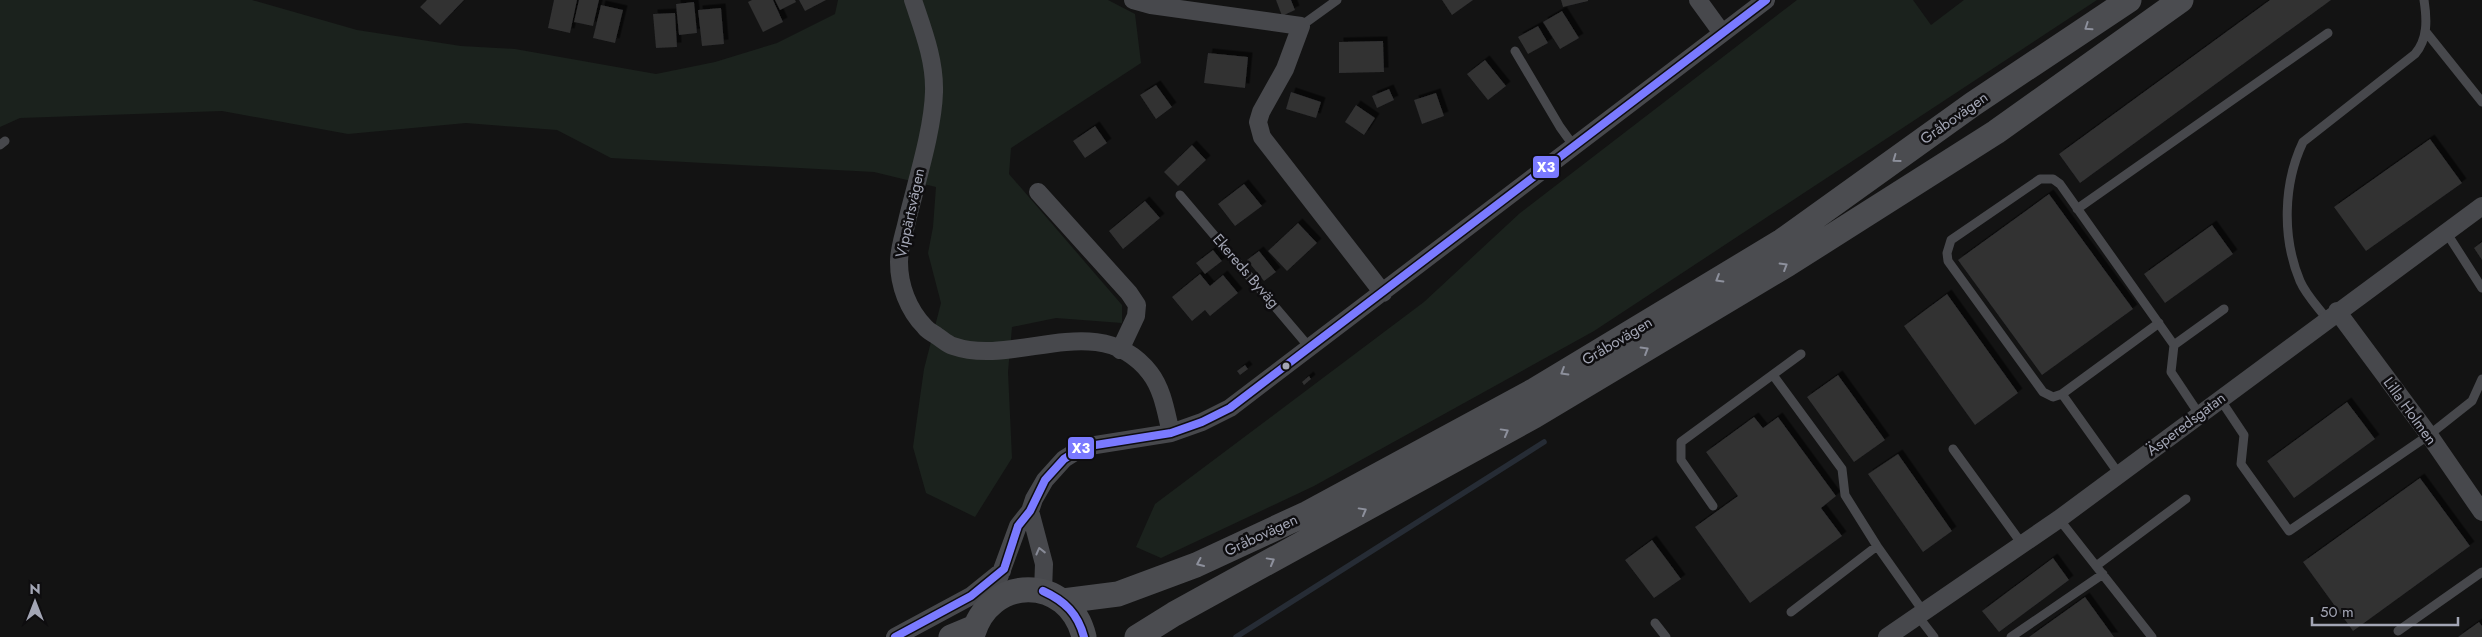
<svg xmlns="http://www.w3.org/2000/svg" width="2482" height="637" font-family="Jost,sans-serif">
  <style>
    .green { fill: #1b221d }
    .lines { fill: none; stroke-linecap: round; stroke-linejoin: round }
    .stream { stroke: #262c35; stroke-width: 5.5 }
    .building { fill: #313132; filter: url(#shadow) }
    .service { stroke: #47484c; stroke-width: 9 }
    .minor { stroke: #47484c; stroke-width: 18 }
    .secondary { stroke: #4b4c50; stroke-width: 25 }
    .bus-1-casing { stroke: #0e0d0f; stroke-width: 11 }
    .bus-1 { stroke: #7a7aff; stroke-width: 8 }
    .oneway { stroke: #8d909c }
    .oneway2 { stroke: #878a96 }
    .bus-dot { fill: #a3a6b5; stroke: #0e0d0f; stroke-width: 2 }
    .labels { text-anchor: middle; stroke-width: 5; stroke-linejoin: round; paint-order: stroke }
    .street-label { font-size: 15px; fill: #a3a6b5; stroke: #0e0d0f }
    .line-badge { stroke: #0e0d0f; stroke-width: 2 }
    .badge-label { font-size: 14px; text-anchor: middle; font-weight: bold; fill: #fff }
  </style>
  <defs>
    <filter id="shadow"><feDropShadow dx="4.5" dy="-4.5" stdDeviation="0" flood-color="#0009"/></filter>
  </defs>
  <rect width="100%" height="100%" fill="#131313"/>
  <!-- green -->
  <path class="green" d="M0,0h252l105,30 104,16 54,3 141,25 59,-12 62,-19 58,-29 3,-14h270l27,14 6,49 -130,85 -2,26 113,131v18l-66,-5 -44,9 -4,45 4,86 -37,59 -49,-24 -13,-46 11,-78 17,-66 -13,-50 5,-26 3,-40 -62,-15 -263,-14 -54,-28 -91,-7 -118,11 -126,-23 -202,7 -20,9z
    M1797,0h116l18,25 33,-25h133l-503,331 -280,155 -153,72 -25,-11 19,-43 269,-202 96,-89z"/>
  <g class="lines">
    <!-- stream -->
    <path class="stream" d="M1236,637l308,-195"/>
  </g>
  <!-- building -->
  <path class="building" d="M427,0h37l-24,25 -20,-18z
    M554,0h23l-7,33 -22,-5z
    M579,0h20l-6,26 -19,-4z
    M752,0h21l10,22 -20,10 -15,-30z
    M775,0h20l1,2 -16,8z
    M799,0h27l-21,11z
    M1276,0h15l4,10 -13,6z
    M1442,0h31l-21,15z
    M1561,0h27v1l-25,6z
    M2270,0h61l-251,183 -21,-29z
    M694,2l3,31 -18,2 -3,-31z
    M601,5l22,5 -8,33 -22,-5z
    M721,8l3,36 -22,2 -4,-36z
    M1562,11l17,27 -19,11 -17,-27z
    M675,13l2,34 -21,1 -3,-34z
    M1538,26l10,17 -20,11 -10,-17z
    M1383,41l1,31 -45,1v-31z
    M1208,53l40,4 -3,31 -41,-5z
    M1485,60l21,26 -18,14 -21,-26z
    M1156,85l16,22 -16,12 -16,-24z
    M1389,89l5,11 -17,8 -5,-12z
    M1291,92l30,10 -5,16 -30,-9z
    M1436,93l8,23 -22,8 -8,-24z
    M1356,105l19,13 -11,17 -19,-13z
    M1095,126l12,17 -22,15 -12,-17z
    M2430,139l32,44 -96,68 -32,-44z
    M1192,145l14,15 -28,26 -14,-14z
    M1244,184l18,22 -27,20 -17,-22z
    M2049,194l84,115 -91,66 -84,-115z
    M1145,201l15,17 -37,31 -14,-18z
    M1298,223l19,20 -30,28 -19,-20z
    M2212,225l21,29 -68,49 -21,-29z
    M2482,242v18l-8,-12z
    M1213,250l9,11 -17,13 -9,-11z
    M1259,251l17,21 -12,9 -17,-21z
    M1200,274l10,12 13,-11 15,18 -28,23 -5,-6 -13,11 -20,-24z
    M1947,294l71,99 -43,32 -71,-99z
    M1245,365l3,4 -8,6 -3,-4z
    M1838,375l47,65 -31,22 -47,-65z
    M1309,376l2,3 -7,6 -2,-3z
    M2347,402l28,37 -81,59 -27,-37z
    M1754,417l9,11 15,-11 58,79 -15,12 21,28 -92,67 -55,-76 43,-31 -32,-44z
    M1898,454l54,77 -29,21 -55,-78z
    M2420,478l50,68 -117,85 -50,-69z
    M1652,540l29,39 -27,19 -29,-38z
    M2053,558l16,22 -70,52 -17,-21z
    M2085,597l29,40h-85z
    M2479,622l3,4v11h-24z"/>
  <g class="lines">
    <!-- service -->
    <path class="service" d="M1301,26l36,-26
      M2426,32l56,70
      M1515,51l45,76 13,18
      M0,145l5,-4
      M1180,195l130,153
      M2077,209l251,-176
      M2446,232l36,56
      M2327,319c-9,-12 -21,-24 -27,-38 -18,-43 -17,-97 3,-139l112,-88c13,-15 12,-35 9,-54
      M2174,345l50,-36
      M1773,375l69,94 3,26 32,51 46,65
      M2062,394l-9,3 -10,-5 -95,-131 -1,-8 4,-13 89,-61h13l7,5 114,161 -3,27 28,42
      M2220,399l24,36 -3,29 48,67 140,-96 43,-34 10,-22
      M1953,449l69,95
      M2119,474l-57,-80 97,-71
      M1713,506l-32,-46v-18l120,-88
      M2059,519l93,118
      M2096,566l90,-67
      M1791,612l86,-66
      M1917,615l17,22
      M1655,623l11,14
      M2398,631l84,-59
      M2011,637l92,-63"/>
    <!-- minor -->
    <path class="minor" d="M913,0c10,30 22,60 21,92 -1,38 -18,91 -27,129 -3,14 -8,27 -8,41 0,23 9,48 26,65 3,4 8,6 12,9 5,3 10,8 16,10 63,22 146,-39 197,27 13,17 16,40 21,60
      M1133,0l18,5 150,21 -16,43 -24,43 -3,10 4,15 121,156
      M1698,0l24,33
      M1038,192l91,101 8,12 -1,11 -16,34
      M2337,311l92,124 53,77
      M1030,511l14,53 -1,27
      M989,605l29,-79 12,-15 4,-12 11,-19 19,-21 19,-12 88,-14 31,-11 28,-14 536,-408
      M895,637l76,-41 31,-25
      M1887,637l172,-118 423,-313"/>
    <!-- secondary -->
    <path class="secondary" d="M1063,601l55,-7 78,-29 112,-52 227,-123 247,-149 191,-137 156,-104
      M951,637l24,-10
      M972,637c16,-63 97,-63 112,0
      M1137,637l37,-23 360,-198 254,-152 208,-132 185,-132"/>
    <defs>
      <path id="bus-1" d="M1043,591c22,10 35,23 41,46
        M895,637l76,-41 33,-27 14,-43 12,-15 15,-31 19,-21 19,-12 88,-14 31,-11 28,-14 536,-408"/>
    </defs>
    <!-- bus-1 casing -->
    <use href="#bus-1" class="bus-1-casing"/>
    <!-- bus-1 -->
    <use href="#bus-1" class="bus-1"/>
  </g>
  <!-- one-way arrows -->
  <defs><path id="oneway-chevron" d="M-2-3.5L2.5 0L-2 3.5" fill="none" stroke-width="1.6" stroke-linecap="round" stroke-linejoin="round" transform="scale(1.25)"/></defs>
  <g class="oneway">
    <use href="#oneway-chevron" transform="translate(2088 27) rotate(146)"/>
    <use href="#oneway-chevron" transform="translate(1896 159) rotate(144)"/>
    <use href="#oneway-chevron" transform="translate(1784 266) rotate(-31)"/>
    <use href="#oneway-chevron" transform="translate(1719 279) rotate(149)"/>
    <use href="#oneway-chevron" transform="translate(1645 350) rotate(-31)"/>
    <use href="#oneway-chevron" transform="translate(1564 372) rotate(149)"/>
    <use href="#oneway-chevron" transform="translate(1505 432) rotate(-29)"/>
    <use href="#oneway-chevron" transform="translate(1363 511) rotate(-29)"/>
    <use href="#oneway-chevron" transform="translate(1271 561) rotate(-29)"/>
    <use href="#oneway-chevron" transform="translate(1200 563) rotate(156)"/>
  </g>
  <use class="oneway2" href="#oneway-chevron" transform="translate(1040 551) rotate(-104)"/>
  <!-- markers -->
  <circle class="bus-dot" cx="1286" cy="366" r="4.5"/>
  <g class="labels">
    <!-- street labels -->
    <g class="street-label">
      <text transform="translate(1954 118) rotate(-35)" y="5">Gråbovägen</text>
      <text transform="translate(910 213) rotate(-78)" y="5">Vippärtsvägen</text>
      <text transform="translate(1246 271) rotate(49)" y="5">Ekereds Byväg</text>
      <text transform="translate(1617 341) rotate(-31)" y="5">Gråbovägen</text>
      <text transform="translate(2410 411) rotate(54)" y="5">Lilla Holmen</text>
      <text transform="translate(2186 424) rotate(-37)" y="5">Äsperedsgatan</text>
      <text transform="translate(1261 535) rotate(-25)" y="5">Gråbovägen</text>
    </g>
  </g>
  <g class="line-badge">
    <rect x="1532" y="155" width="28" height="24" rx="5" fill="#7a7aff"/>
    <rect x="1067" y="436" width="28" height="24" rx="5" fill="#7a7aff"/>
  </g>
  <g class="badge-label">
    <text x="1546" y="172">X3</text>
    <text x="1081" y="453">X3</text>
  </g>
  <!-- north arrow -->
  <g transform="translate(35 602)" stroke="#0e0d0f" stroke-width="4" paint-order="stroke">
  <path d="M0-4L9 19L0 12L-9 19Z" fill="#a3a6b5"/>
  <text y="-8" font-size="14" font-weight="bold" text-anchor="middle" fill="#a3a6b5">N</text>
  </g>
  <!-- scale -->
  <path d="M2312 617v8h146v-8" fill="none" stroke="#a3a6b5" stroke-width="2.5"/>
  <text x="2320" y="617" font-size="15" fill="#a3a6b5" stroke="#0e0d0f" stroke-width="4" paint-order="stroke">50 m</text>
</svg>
